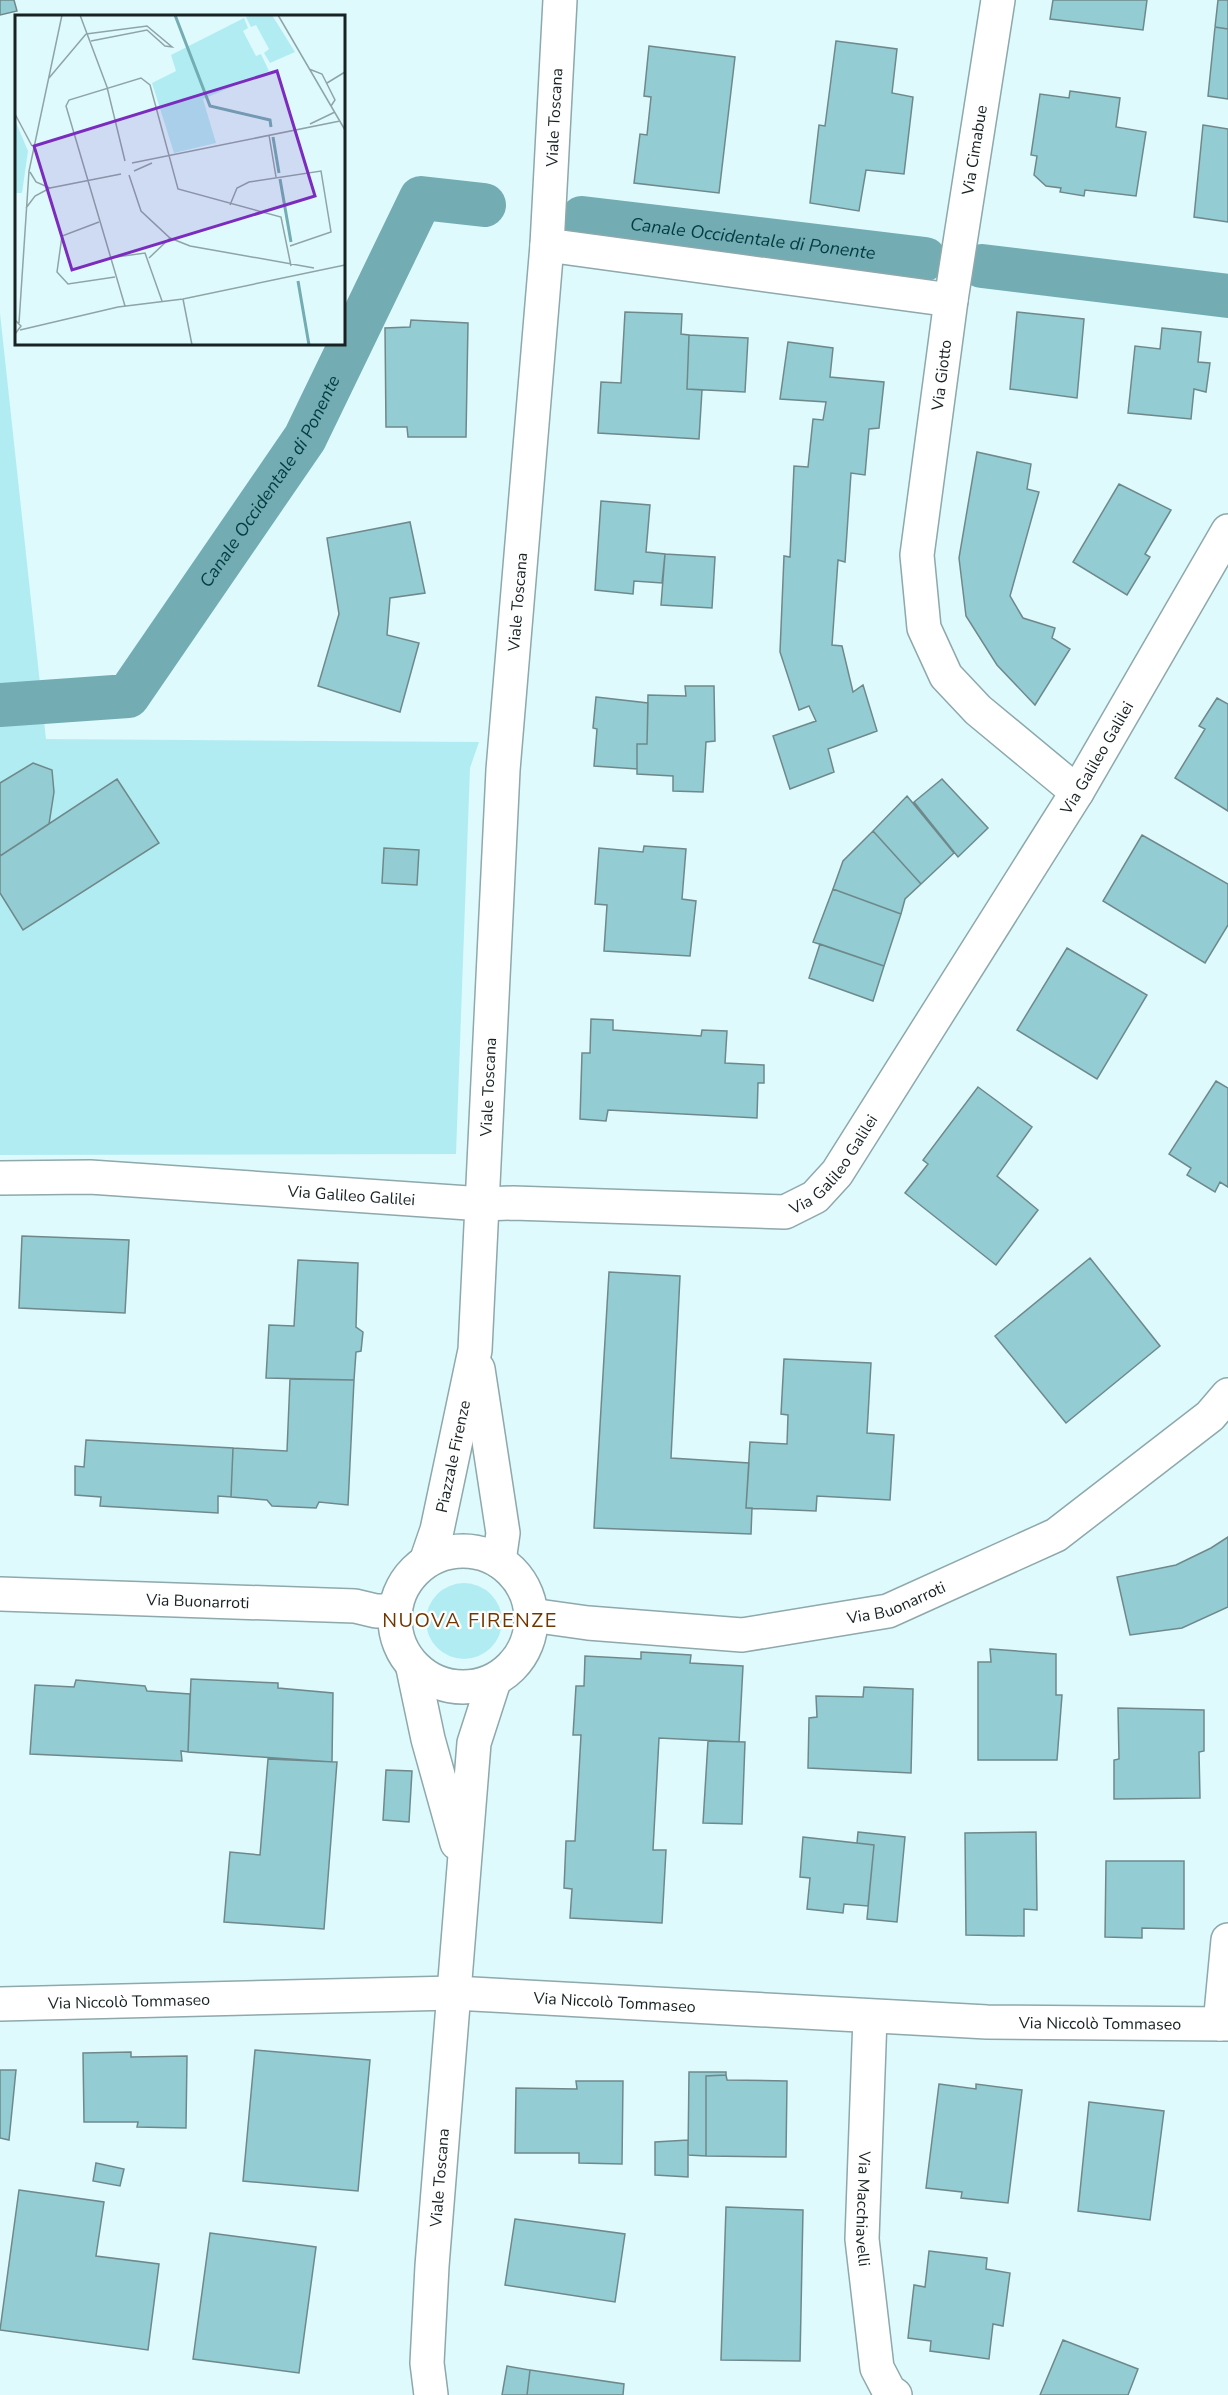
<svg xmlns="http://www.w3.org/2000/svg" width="1228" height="2395" font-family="'Nunito Sans',sans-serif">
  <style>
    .green { fill: #b2ecf3 }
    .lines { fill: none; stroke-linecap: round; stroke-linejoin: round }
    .canal { stroke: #73acb2; stroke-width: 44 }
    .building { fill: #93ccd3; stroke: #6f898b; stroke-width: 1.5 }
    .street-casing { stroke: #8ea8ab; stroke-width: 36 }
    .secondary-casing { stroke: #8ea8ab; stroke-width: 36 }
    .street { stroke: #fff; stroke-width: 33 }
    .secondary { stroke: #fff; stroke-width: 33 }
    .labels { text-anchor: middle; stroke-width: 4.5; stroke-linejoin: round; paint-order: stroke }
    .street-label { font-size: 16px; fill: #182223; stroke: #fff }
    .water-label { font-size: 18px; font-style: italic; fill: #033c41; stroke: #fff }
    .quarter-label { font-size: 20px; letter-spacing: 1.5px; fill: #703600; stroke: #fff }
    .inset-river { fill: none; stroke: #73acb2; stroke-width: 3 }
    .inset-road { fill: none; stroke: #8fa4a6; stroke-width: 1.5 }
    .view { fill: #7b2cbf; fill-opacity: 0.15; stroke: #7b2cbf; stroke-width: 3 }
    .inset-edge { fill: none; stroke: #182223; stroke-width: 3 }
  </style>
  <rect width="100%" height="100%" fill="#defafd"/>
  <!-- green -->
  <path class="green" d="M0,313l46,426 433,3 -9,26 -14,386 -456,1z
    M426 1621a38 38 0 1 1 76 0a38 38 0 1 1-76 0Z"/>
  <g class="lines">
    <!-- canal -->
    <g class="canal">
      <path id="s1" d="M582,218l343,41"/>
      <path d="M982,266l246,30"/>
      <path id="s2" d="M0,705l128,-9 177,-258 116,-240 63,7"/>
    </g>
  </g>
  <!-- building -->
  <path class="building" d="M0,0h14l3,11 -17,4z
    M1053,0h94l-4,30 -93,-11z
    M1218,0h10v29l-13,-2z
    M1215,27l13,2v70l-20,-3z
    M836,41l61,8 -5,44 21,4 -9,77 -38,-4 -7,41 -49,-8 9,-78 6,1z
    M649,46l86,11 -16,136 -85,-10 6,-49 7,1 4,-38 -7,-1z
    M1070,91l50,7 -4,29 30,5 -10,64 -51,-6 -1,6 -24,-4 1,-4 -15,-2 -12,-11 3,-19 -6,-1 9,-61 29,4z
    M1203,125l25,4v93l-34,-5z
    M625,312l57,2 -1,20 8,1 -2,54 15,1 -3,49 -101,-6 3,-51 20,1z
    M1017,312l67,7 -7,79 -67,-9z
    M411,320l57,3 -2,114h-58l-1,-10h-21l-1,-99 25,-1z
    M1162,328l39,4 -3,30 12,1 -4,29 -12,-3 -3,30 -63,-6 7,-67 25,3z
    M689,335l59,3 -3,54 -58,-3z
    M788,342l45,6 -3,29 54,5 -5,46 -10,1 -4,46 -14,-2 -6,89 -7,-2 -6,85 10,1 11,46 10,-7 14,46 -49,18 6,23 -44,17 -17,-53 43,-15 -7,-15 -10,4 -19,-58 4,-96 6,1 4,-91 14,1 5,-48 10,1 3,-18 -46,-3z
    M977,452l54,12 -4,25 12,3 -29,104 13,22 32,10 -3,10 18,11 -35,56 -38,-40 -31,-49 -7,-58z
    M1119,484l52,26 -26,44 5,3 -23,38 -54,-33z
    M601,501l49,4 -4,47 19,2 -3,29 -28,-2 -1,13 -38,-4z
    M410,522l15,71 -35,5 -3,37 32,8 -19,69 -82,-26 21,-72 -12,-76z
    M665,554l50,3 -3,51 -51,-3z
    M685,686h29l1,55 -9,1 -3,50 -30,-1v-15l-36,-2v-30h10l1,-49 38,1z
    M596,697l52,6 -1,41h-10v25l-43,-3 3,-37 -4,-1z
    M1217,698l11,6v107l-53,-33 30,-49 -6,-3z
    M33,763l19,7 2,22 -5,32 -49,32v-73z
    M117,779l42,64 -136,87 -23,-37v-37z
    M942,779l46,49 -30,29 -44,-55z
    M907,796l47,57 -33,31 -48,-53z
    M873,831l48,53 -16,15 -4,15 -68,-25 10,-28z
    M1142,835l86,49v41l-23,38 -102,-62z
    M644,846l42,3 -4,50 14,2 -6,55 -86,-5 3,-46 -12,-1 4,-56 44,4z
    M384,848l35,2 -2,35 -35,-2z
    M833,889l68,25 -17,52 -71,-24z
    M820,944l64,22 -11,35 -64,-23z
    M1067,948l80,47 -50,84 -80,-49z
    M591,1019l22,1v10l88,6 1,-6 25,1 -2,32 39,2v18h-6l-1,35 -149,-8 -2,11 -26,-2 2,-66h8z
    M1216,1081l12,7v99l-8,-5 -5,10 -28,-17 4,-7 -22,-14z
    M978,1087l54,40 -35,49 41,34 -42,55 -91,-72 23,-29 -5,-4z
    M22,1236l107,4 -4,73 -106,-5z
    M1090,1258l70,88 -94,77 -71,-87z
    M298,1260l60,3 -2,64 7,5 -2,19 -5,1 -2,28 -88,-2 3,-53 25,1z
    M609,1272l71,4 -9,182 78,5 -3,45h6l-1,26 -157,-6z
    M784,1359l87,4 -4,70 27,2 -4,65 -73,-4 -1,15 -70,-3 4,-66 37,2 1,-29 -7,-1z
    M290,1379l64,1 -6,125 -29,-3 -3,6 -44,-2 -5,-6 -36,-3 2,-49 54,3z
    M86,1440l147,8 -2,49 -13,-1v17l-118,-7 1,-9 -26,-2v-29l9,1z
    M1228,1537v70l-46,21 -52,7 -13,-58 59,-12 35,-17z
    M990,1649l66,5v41h6l-5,65h-79v-98h13z
    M641,1652l50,3 -1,8 53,3 -4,76 -80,-4 -6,112h13l-4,73 -92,-5 2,-29 -8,-1 2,-47h9l6,-106h-8l3,-49h8l1,-30 56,3z
    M191,1679l87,4v5l55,5 -1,69 -144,-10z
    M76,1680l69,6 2,5 43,3 -2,58 -7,-1 1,10 -152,-7 5,-69 39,2z
    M864,1687l49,2 -2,84 -103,-5 1,-50 8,-1 -1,-21 47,1z
    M1118,1708l86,2v41l-5,1 1,46 -86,1v-39l5,-1z
    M708,1741l37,1 -3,82 -39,-1z
    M268,1759l69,3 -13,167 -100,-7 6,-70 30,3z
    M386,1770l26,1 -3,51 -26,-2z
    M858,1832l47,5 -8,85 -30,-3 7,-74 -17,-2z
    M1036,1832l1,78 -13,-1v27l-58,-1 -1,-102z
    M803,1837l71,8 -6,61 -24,-2 -1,9 -36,-4 3,-31 -10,-1z
    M1106,1861h78v68l-42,-1v10l-37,-1z
    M255,2050l115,10 -12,131 -115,-10z
    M131,2052v5l56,-1 -1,72 -49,-1 1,-5h-54l-1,-69z
    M0,2070h16l-7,70 -9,-2z
    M689,2072h37v3l-20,1v80l-18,-1z
    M726,2075l1,5 60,1 -1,76 -80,-1v-80z
    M576,2081h47l-1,83 -43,-1v-10h-64l1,-65 61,1z
    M939,2084l37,5v-5l46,6 -14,113 -47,-5 1,-6 -36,-4z
    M1089,2102l75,9 -14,109 -72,-9z
    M688,2140v37l-33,-2v-33z
    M96,2163l28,6 -4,17 -27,-5z
    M19,2190l85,12 -8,54 63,8 -11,86 -148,-20z
    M726,2207l77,3 -3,151 -79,-1z
    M515,2219l110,15 -10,68 -110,-17z
    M210,2233l106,14 -17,126 -106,-14z
    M929,2251l58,7 -1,11 24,4 -7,53 -10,-2 -4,35 -59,-8 1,-10 -23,-3 6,-53 11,2z
    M1063,2340l75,29 -10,26h-88z
    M507,2366l23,4 -3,25h-25z
    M530,2370l94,14 -1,11h-96z"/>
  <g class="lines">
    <defs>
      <g id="street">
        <path d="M998,0l-47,300 -34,255 7,73 22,48 32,34 99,82"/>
        <path d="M547,245l404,55"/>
        <path id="s3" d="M0,1178l90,-1 393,27 30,-1 272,9 30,-15 22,-24 240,-381 151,-261"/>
        <path d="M478,1369l25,164 -4,28"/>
        <circle cx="463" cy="1619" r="68"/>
        <path id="s4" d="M427,1559l10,-29 38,-180 28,-580 44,-525 13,-245"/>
        <path id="s5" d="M0,1594l355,12 21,5h19"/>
        <path id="s6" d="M531,1615l57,8 154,12 146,-24 168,-76 154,-119 18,-21"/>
        <path id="s7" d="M0,2004l454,-11 533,29 241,2"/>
        <path id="s8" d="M870,2017l-8,222 15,129 12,23 6,4"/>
        <path d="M1220,2024l8,-84"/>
      </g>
      <g id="secondary">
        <path d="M413,1668l15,71 29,104"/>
        <path id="s9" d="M431,2395l-4,-32 5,-97 42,-523 20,-62"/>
      </g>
    </defs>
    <!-- street casing -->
    <use href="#street" class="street-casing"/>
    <!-- secondary casing -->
    <use href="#secondary" class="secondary-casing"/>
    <!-- street -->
    <use href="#street" class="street"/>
    <!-- secondary -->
    <use href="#secondary" class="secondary"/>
  </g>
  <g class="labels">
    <!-- street labels -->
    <g class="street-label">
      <text dy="6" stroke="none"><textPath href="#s4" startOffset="1450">Viale Toscana</textPath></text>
      <text transform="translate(974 150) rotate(-81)" y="6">Via Cimabue</text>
      <text transform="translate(941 375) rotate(-83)" y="6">Via Giotto</text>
      <text dy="6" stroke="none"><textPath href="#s4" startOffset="964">Viale Toscana</textPath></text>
      <text dy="6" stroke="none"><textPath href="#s3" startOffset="1342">Via Galileo Galilei</textPath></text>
      <text dy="6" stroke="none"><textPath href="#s4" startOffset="478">Viale Toscana</textPath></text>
      <text dy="6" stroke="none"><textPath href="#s3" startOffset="856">Via Galileo Galilei</textPath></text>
      <text dy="6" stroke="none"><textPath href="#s3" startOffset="352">Via Galileo Galilei</textPath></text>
      <text dy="6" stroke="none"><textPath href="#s4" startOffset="106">Piazzale Firenze</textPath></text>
      <text dy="6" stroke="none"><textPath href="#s5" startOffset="198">Via Buonarroti</textPath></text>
      <text dy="6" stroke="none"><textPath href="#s6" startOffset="370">Via Buonarroti</textPath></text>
      <text dy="6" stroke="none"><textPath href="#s7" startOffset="129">Via Niccolò Tommaseo</textPath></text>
      <text dy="6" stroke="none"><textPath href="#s7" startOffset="615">Via Niccolò Tommaseo</textPath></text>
      <text dy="6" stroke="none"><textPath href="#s7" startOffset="1101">Via Niccolò Tommaseo</textPath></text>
      <text dy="6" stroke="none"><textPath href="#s9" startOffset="218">Viale Toscana</textPath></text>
      <text dy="6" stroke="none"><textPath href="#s8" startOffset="192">Via Macchiavelli</textPath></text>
    </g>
    <!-- water labels -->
    <g class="water-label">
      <text dy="6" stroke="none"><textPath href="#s1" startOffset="172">Canale Occidentale di Ponente</textPath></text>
      <text dy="6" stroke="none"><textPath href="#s2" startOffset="386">Canale Occidentale di Ponente</textPath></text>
    </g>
    <!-- quarter labels -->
    <g class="quarter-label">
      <text x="470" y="1627">NUOVA FIRENZE</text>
    </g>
  </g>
  <!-- overview -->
  <g transform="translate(15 15)">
    <rect width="330" height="330" fill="#defafd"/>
    <path d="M235,0h22l23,37 -25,11 -6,-10 5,-4 -13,-24 -5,2 -5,-10zM229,3l4,10 -5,3 13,25 5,-2 8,17 -66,28 13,44 -42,10 -22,-70 24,-12 -5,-16zM0,105l13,31 -6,42h-7z" fill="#b2ecf3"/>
    <path class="inset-river" d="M160,0l35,91 60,14 1,7M258,122l6,36M265,164l11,63M283,266l11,64"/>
    <path class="inset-road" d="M65,0l27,72 18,74M263,0l67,115M71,19l61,-8 25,21 -7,-1 -18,-16 -56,11M294,54l13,5 13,26 -4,6M34,63l37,-44M312,68l18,-11M0,99l17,32M295,109l25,-12M254,120l7,42M117,148l208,-42M119,156l18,-8M15,157l6,10 14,6M114,160l12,36 29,27 20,8 124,22M215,190l7,-17 12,-6 72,-11 10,61 -41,14M11,193l9,-12 15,-8 71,-14M84,207l-37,14 -5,36 11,12 47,-7M94,243l36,-5 17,48M134,243l21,-20M168,284l9,46M110,291l-59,-200 3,-6 72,-22 9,7 28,104 103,28 10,49M0,305l6,6 -6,8M4,308l10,-152 33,-156M5,315l98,-23 65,-8 162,-34"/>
    <path class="view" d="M262,56l38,125 -243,74 -38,-124z"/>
    <rect width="330" height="330" class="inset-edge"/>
  </g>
</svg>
